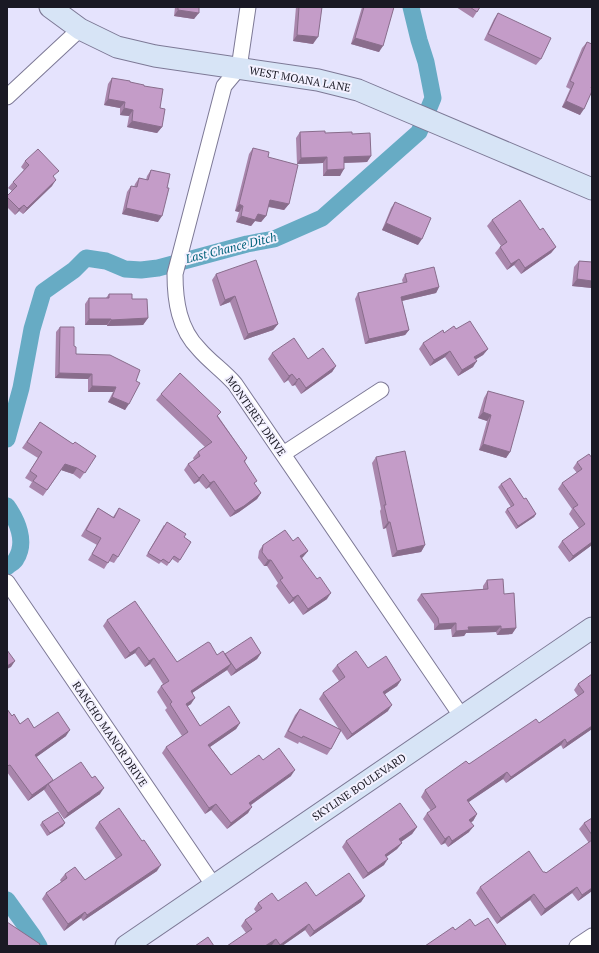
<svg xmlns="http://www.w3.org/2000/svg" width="599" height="953" font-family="'PT Serif',serif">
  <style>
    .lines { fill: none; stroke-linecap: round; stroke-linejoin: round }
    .canal { stroke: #67abc4; stroke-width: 17 }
    .street-casing { stroke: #7d7996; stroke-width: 17 }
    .secondary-casing { stroke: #7d7996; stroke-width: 23 }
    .street { stroke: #fff; stroke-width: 15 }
    .secondary { stroke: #d7e4f6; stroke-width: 21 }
    .wall { fill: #a986ac }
    .shaded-wall { fill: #896d8c }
    .building { fill: #c49cc8; stroke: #896d8c }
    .labels { text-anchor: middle; stroke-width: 4; stroke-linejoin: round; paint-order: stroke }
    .street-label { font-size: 11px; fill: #1a1924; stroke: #f3f1ff }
    .water-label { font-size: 12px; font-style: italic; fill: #00617a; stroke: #f3f1ff }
  </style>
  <rect width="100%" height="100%" fill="#e5e3fd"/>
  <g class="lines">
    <!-- canal -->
    <path class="canal" d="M7,439l14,-51 11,-59 11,-37 31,-22 12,-12 20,3 19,8 16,1 17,-2 89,-24 27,-5 48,-21 97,-86 14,-34 -7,-36 -7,-22 -8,-33
      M7,506c10,14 20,36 9,53 -1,3 -6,5 -9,8
      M7,900l26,36 6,10"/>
    <defs>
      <path id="street" d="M248,7l-9,61 -15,18 -49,188c0,27 4,55 24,75 11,13 25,22 36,35l227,333
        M7,97l73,-68
        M283,454l98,-64
        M7,582l207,304
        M577,946l15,-10"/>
      <path id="secondary" d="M50,7l30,22 37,18 38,9 163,24 40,10 234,99
        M126,946l466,-318"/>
    </defs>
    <!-- street casing -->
    <use href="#street" class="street-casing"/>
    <!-- secondary casing -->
    <use href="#secondary" class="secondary-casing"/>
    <!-- street -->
    <use href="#street" class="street"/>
    <!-- secondary -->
    <use href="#secondary" class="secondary"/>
  </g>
  <!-- wall -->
  <path class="wall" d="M175,7h24l-5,12 -20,-3z
    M296,7h26l-9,37 -20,-3z
    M362,7h32l-15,45 -28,-8z
    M456,7h24l-7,11z
    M498,13l43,46 -5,6 -52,-25 10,-21z
    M587,42l-7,73 -18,-8 8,-18 -4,-2 16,-39z
    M112,78l32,8 16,22 2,19 -5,6 -30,-6 2,-11 -9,-1v-7l-16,-3 4,-21z
    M300,132l52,2 19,22 -4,6 -23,1 -4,13h-17v-13l-26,1 -1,-26z
    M253,148l15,9 21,47 -5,6 -16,-3 -2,9 -5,6 -6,-1 -4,5 -15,-4 3,-10 -4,-1 14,-57z
    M25,161l29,16 -2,9 -29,28 -4,-3 -4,4 -8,-8v-11l5,-5 -4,-3 5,-6 11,-12 -3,-3z
    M151,170l7,52 -36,-8 5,-22 4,-6 3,1 1,-3 4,-6 7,2 1,-4z
    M395,202l23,43 -36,-15 9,-22z
    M492,220l48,10 16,17 -5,6 -30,21 -7,-9 -7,5 -12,-17 5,-6 1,-1 -14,-20z
    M592,255v33l-20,-2 2,-19 5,-6 12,1z
    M216,274l62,50 -5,6 -29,10 -14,-38 -10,4 -8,-26z
    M405,274l34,13 -3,6 -34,8 7,29 -4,5 -40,9 -10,-45 3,-6 45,-10 -1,-3z
    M109,294l23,5 16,19 -5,7 -36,1v-1h-22v-21l4,-6h17z
    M60,327l14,19 2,8 60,27 -11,29 -17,-8 5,-10h-25v-13l-33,-1 1,-46z
    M456,329l32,20 -5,6 -7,4 -3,8 -15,9 -13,-19 -15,9 -11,-17 4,-6 21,-10z
    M272,353l36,6 28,7 -4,6 -31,22 -6,-9 -3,1 -4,-6 -4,3 -16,-24z
    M488,391l22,61 -4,6 -27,-8 8,-29 -9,-3 6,-20z
    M161,394l57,22 29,42 -2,4 10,22 6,9 -4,6 -18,13 -9,5 -21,-30 -3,2 -7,-8 -5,3 -10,-14 4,-6 6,-4 -1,-2 5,-6 7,-5 -49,-47z
    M40,422l33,22 23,12 -16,23 -7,-5 -12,-4 -18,26 -14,-9 3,-5 -7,-4 13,-20 -16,-10z
    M376,457l49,88 -4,7 -29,5 -6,-29 -3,1 -3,-18 1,-2 -9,-46z
    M592,458v87l-23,17 -11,-15 4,-6 17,-13 -10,-14 3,-5 -14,-20 4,-6 15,-10 -4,-5 4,-6z
    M501,484l23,15 12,15 -2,3 -18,12 -11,-17 2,-3 4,-2 -13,-20z
    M98,508l15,9 6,-9 -1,49 -4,6 -5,-2 -5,8 -16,-9 9,-15 -16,-9 13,-22z
    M164,525l20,12 -4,23 -2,3 -6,-4 -5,7 -6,-4 -2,2 -13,-8z
    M293,541l15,10 -6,7 25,41 -24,16 -10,-14 -4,3 -13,-18 2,-3 -11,-17h-3l-6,-8 1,-7 4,-6z
    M487,580l17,14 12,34 -4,6 -15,1 -1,-3 -30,1 -2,3 -12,1 -1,-8 -17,1v-6l-17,-24 4,-6 62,-5v-3z
    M107,620l70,42 48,-8 36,-1 -4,6 -26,17 -4,-6 -35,23 -1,11 -4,2 13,20 40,-3 -4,6 -26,18 21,28 32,-15 28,16 -40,29 -3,8 -21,16 -16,-19 -6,4 -43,-61 4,-6 16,-11 -17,-26 2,-2 -10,-16 4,-6 2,-2 -13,-20 -5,3 -10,-14 -10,6 -22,-33z
    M337,665l31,3 33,12 -4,6 -12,8 3,17 -41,29 -6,-9 -10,18 -4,6 -28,-13 -1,2 -14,-7 11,-22 5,-6 39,20 -20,-30 4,-6 16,-12 -7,-10z
    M592,674v55l-29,20 -2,-4 -55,38 -3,-4 -35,23 9,12 -4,7 -2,1 -2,10 -21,15 -3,-4 -4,2 -18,-26 4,-6 4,-2 -10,-14 4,-7 44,-26 70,-41 39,-27 -4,-6 4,-6z
    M7,709l5,7 8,8 14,4 32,8 -30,21 15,25 49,12 -36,25 -20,-29 1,-1 -17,12 -21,-29z
    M592,818v73l-14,10 -6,-8 -31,23 -11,-16 -33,24 -21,-31 4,-6 63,-15 3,1 43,-30 -10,-14 5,-6z
    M42,822l21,4 -16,10 -7,-11z
    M99,822l58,49 -74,50 -2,-3 -17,13 -22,-32 4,-6 15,-11 -1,-2 5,-6 20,6 31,-21 -21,-31z
    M417,827l-5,7 -11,8 1,1 -5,6 -11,8 -2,8 -21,14 -21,-32 4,-6z
    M316,896h49l-4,6 -51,35 -5,-7 -23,16h-9l-1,-1 -26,-12 -5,-7 4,-6 11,-8 -2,-3 4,-6 20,-2z"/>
  <!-- shaded-wall -->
  <path class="shaded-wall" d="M178,10l21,3 -5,6 -20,-3z
    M297,35l21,2 -5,7 -20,-3z
    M355,38l28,8 -4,6 -28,-8z
    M108,99l17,3 -5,6 -16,-3z
    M566,101l18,8 -4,6 -18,-8z
    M124,108l9,2 -4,6 -9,-1z
    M132,121l30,6 -5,6 -30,-6z
    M371,156l-4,6 -27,1 4,-6z
    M327,157l-4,6 -26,1 4,-6z
    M344,169l-4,7h-17l4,-6z
    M56,180l-4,6 -29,28 4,-6z
    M270,200l19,4 -5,6 -18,-4z
    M239,204l4,2 -4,6 -4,-1z
    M24,205l-5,6 -4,4 4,-6z
    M126,208l36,8 -4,6 -36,-8z
    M258,214l8,2 -5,6 -6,-1 -4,5 -15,-4 5,-6z
    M386,223l36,16 -4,6 -36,-15z
    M556,247l-5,6 -30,21 4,-6z
    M519,259l-5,6 -7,5 4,-6z
    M577,279l15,2v7l-20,-2z
    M439,287l-3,6 -39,9 4,-5z
    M235,296l-5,6 -10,4 5,-6z
    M148,318l-5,7 -36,1 4,-6z
    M89,319h22l-4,6h-22z
    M278,324l-5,6 -29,10 4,-6z
    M409,330l-4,5 -40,9 4,-5z
    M488,349l-5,6 -13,8 4,-6z
    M450,351l-5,6 -15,9 4,-6z
    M477,361l-4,6 -15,9 4,-6z
    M336,366l-4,6 -31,22 5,-6z
    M59,373l33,1 -4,5 -33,-1z
    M292,374l-4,6 -4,3 5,-7z
    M299,378l-4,7 -3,1 5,-6z
    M92,386l24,1 -3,5h-25z
    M112,397l17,7 -4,6 -17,-8z
    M483,412l8,3 -4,6 -9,-3z
    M483,444l27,8 -4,6 -27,-8z
    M65,464l12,4 -4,6 -12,-4z
    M203,474l-4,7 -5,3 5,-6z
    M214,481l-5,6 -3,2 4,-6z
    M261,493l-4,6 -18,13 -9,5 5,-6z
    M536,514l-2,3 -18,12 2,-3z
    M388,522h2l-4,6 -3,1z
    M592,542v3l-23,17 4,-6z
    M425,545l-4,7 -29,5 5,-6z
    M308,551l-5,6 -7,5 4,-6z
    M268,560h3l-4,6h-3z
    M331,593l-4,6 -24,16 5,-6z
    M298,595l-5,6 -4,3 4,-6z
    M456,623l-5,6 -17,1 5,-6z
    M501,626l-5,6 -30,1 -2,3 -12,1 4,-6 12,-4z
    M516,628l-4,6 -15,1 4,-6z
    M139,647l-4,6 -10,6 5,-6z
    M261,653l-4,6 -26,17 5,-6z
    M154,658l-4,6 -5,3 4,-6z
    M15,661l-4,6 -4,2v-3z
    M231,664l-4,6 -41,27 5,-6z
    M401,680l-4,6 -18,12 4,-6z
    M195,698l-4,6 -9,6 4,-6z
    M392,705l-4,6 -41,29 5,-6z
    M240,723l-4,6 -32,22 4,-6z
    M592,726v3l-29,20 4,-6z
    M70,730l-4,6 -35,25 4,-6z
    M565,739l-4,6 -55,38 5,-6z
    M295,770l-4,6 -46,33 4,-6z
    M507,772l-4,7 -40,27 4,-6z
    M53,780l-4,5 -1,-1 -3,5 -17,12 4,-6z
    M104,788l-4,6 -36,25 4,-6z
    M216,804l-5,6 -6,4 4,-6z
    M252,807l-4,6 -21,16 4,-6z
    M477,814l-4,7 -8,5 4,-6z
    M65,823l-2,3 -16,10 3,-3z
    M474,826l-5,6 -21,15 4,-6z
    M417,827l-5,7 -17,12 4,-7z
    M449,836l-4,7 -4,2 4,-6z
    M402,843l-5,6 -16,12 4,-6z
    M388,859l-4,6 -21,14 5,-6z
    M161,865l-4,6 -74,50 4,-6z
    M577,887l-5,6 -31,23 4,-7z
    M592,888v3l-14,10 4,-6z
    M534,894l-4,6 -33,24 4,-6z
    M365,896l-4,6 -51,35 4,-6z
    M85,912l-4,6 -17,13 4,-7z
    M309,924l-4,6 -23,16h-3l1,-1z
    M276,939l-4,6 -2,1h-5z"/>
  <!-- building -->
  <path class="building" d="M178,7h21v6l-21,-3z
    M299,7h23l-4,30 -21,-2z
    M364,7h30l-11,39 -28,-8z
    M470,7h10l-3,5z
    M498,13l53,25 -10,21 -53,-25z
    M587,42l5,2v41l-1,3 1,1v2l-8,18 -18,-8 8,-18 -4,-2z
    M112,78l18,3v1l14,3v1l19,3 -3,19 5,1 -3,18 -30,-6 1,-11 -9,-2 1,-6 -17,-3z
    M325,131v2l27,-1v2l18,-1 1,23 -27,1v12l-17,1v-13l-26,1 -1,-26z
    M253,148l16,4 -1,5 30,8 -9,39 -19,-4 -4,16 -8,-2 -3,6 -14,-4 2,-10 -4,-2z
    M38,149l21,22 -6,5 3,4 -29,28 -3,-3 -5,4 -12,-12v-1l10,-10 -4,-4 16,-17 -4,-4z
    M151,170l19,4 -3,14h2l-7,28 -36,-8 5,-22 6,1 2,-9 9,2z
    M520,200l20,30 3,-2 13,19 -31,21 -6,-9 -8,5 -11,-17 7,-5 -15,-22z
    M395,202l36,16 -9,21 -36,-16z
    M256,260l22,64 -30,10 -13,-38 -10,4 -9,-26z
    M579,261l13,1v19l-15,-2z
    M434,267l5,20 -38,10 8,33 -40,9 -11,-46 49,-11 -2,-8z
    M109,294h23v5h15l1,19 -37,2v-1h-22v-21h20z
    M470,321l18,28 -14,8 3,4 -15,9 -12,-19 -16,9 -11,-17 20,-13 1,3 10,-7 2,3z
    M60,327h14v19l2,1v7l34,1 30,15 -4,11 4,2 -11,21 -17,-7 4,-10 -24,-1v-12l-33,-1z
    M294,338l14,21 15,-11 13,18 -30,22 -7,-10 -2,2 -5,-6 -3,2 -17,-23z
    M180,373l41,39 -4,4 30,42 -3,3 13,20 -3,2 7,10 -17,13 -9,5 -21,-30 -4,2 -7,-9 -4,4 -11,-14 12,-8 -2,-4 14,-10 -51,-48z
    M488,391l36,10 -14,51 -27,-8 8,-29 -8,-3z
    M40,422l33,22 2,-2 21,14 -11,17 -8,-5 -12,-4 -18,26 -14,-9 4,-5 -7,-5 12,-19 -15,-10z
    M405,451l20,94 -28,6 -7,-29h-2l-4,-17h2l-10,-48z
    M589,454l3,4v84l-19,14 -11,-15 23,-17 -12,-16 5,-3 -16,-22 20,-14 -5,-7z
    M510,478l14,21 2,-1 10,16 -18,12 -11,-17 7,-4 -13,-21z
    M98,508l16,10 5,-10 21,12 -22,37 -5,-3 -5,9 -16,-9 9,-16 -15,-8z
    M167,522l19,12 -2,3 7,5 -11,18 -6,-4 -5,7 -6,-4 -2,2 -13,-8z
    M285,530l8,11 5,-4 10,14 -8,5 17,23 3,-2 11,16 -23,16 -10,-14 -5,3 -13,-18 3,-2 -12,-18h-3l-6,-8 1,-7z
    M503,579l1,15 10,-1 2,35 -15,1v-3l-33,1 1,3 -13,1v-8l-17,1 -1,-6 -17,-24 67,-5 -1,-9z
    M135,601l42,61 31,-20 2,1 7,12 6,-4 8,13 -40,27 4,7 -9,6 14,22 29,-20 11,17 -32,22 23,30 28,-20 4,5 16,-12 16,22 -46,33 3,4 -21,16 -15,-19 -7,4 -43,-61 22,-15 -18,-28 2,-2 -11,-16 8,-5 -15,-23 -5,3 -10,-14 -9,6 -23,-33z
    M251,637l10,16 -25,17 -11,-16z
    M7,650l8,11 -8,5z
    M356,651l12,17 18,-12 15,24 -18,12 9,13 -40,29 -29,-41 22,-16 -8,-12z
    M592,674v52l-25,17 -2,-4 -54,38 -4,-5 -40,28 10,14 -8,6 5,6 -22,15 -3,-5 -4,3 -18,-26 9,-6 -11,-17 41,-29 3,3 67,-45 3,4 45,-31 -6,-8z
    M7,709l5,7 2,-2 6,10 8,-6 6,10 24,-16 12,18 -35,25 18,25 -21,15 -22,-30 -3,1z
    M300,709l41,21 -10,19 -28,-13 -1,2 -14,-7z
    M81,762l11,16 3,-2 9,12 -36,25 -20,-29z
    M400,803l17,24 -18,12 3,4 -17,12 3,4 -20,14 -22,-32z
    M119,808l23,33 2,-1 17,25 -74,50 -2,-3 -17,12 -22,-31 21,-15 -2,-4 10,-7 10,13 37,-25 -23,-33z
    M58,812l7,11 -15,10 -8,-11z
    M592,818v17l-8,-12z
    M592,840v48l-10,7 -5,-8 -32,22 -11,-15 -33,24 -21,-31 49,-36 14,21h2l1,1z
    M349,873l16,23 -51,35 -5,-7 -29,21 -4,-6 -11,7h-38l25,-17 -7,-9 17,-12 -4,-5 14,-10 6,8 28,-19 10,14z
    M488,918l18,27 -2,1h-79l28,-19 2,3 15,-11 5,7z
    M7,922l33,22 -1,2h-32z
    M208,937l6,9h-19z"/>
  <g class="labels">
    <!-- street labels -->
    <g class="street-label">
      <text transform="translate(300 79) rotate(10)" y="4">WEST MOANA LANE</text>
      <text transform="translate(256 416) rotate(55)" y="4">MONTEREY DRIVE</text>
      <text transform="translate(110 734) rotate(56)" y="4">RANCHO MANOR DRIVE</text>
      <text transform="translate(359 787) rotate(-34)" y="4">SKYLINE BOULEVARD</text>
    </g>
    <!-- water labels -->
    <g class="water-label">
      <text transform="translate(231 248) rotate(-14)" y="4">Last Chance Ditch</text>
    </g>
  </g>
  <!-- border -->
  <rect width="599" height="953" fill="none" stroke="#1a1924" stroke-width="16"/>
</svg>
